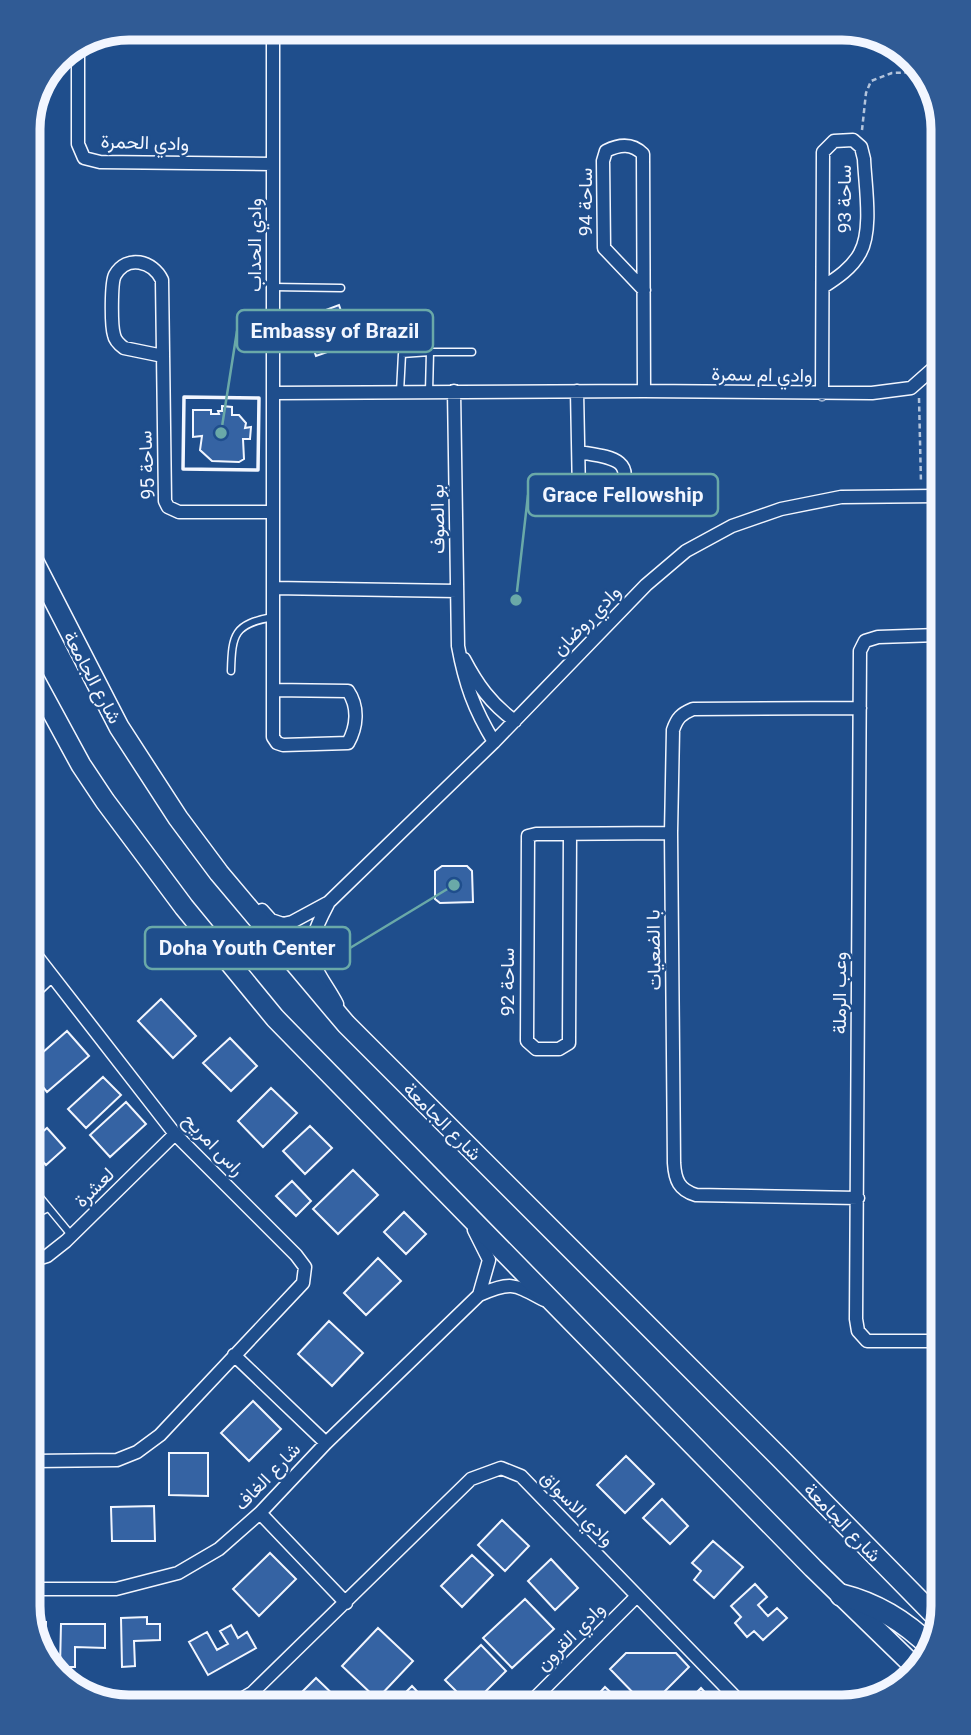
<svg xmlns="http://www.w3.org/2000/svg" width="971" height="1735" font-family="Roboto,Vazirmatn,sans-serif">
  <style>
    .building { fill: #3563a3; stroke: #f2f6ff; stroke-width: 2 }
    .lines { fill: none; stroke-linecap: round; stroke-linejoin: round }
    .service-casing { stroke: #f2f6ff; stroke-width: 9 }
    .minor-casing { stroke: #f2f6ff; stroke-width: 15 }
    .primary-casing { stroke: #f2f6ff; stroke-width: 22 }
    .trunk-casing { stroke: #f2f6ff; stroke-width: 24 }
    .path { stroke: #b3c4dc; stroke-width: 2.5; stroke-dasharray: 5 3.5; stroke-linecap: butt }
    .service { stroke: #1f4e8c; stroke-width: 6 }
    .minor { stroke: #1f4e8c; stroke-width: 12 }
    .primary { stroke: #1f4e8c; stroke-width: 19 }
    .trunk { stroke: #1f4e8c; stroke-width: 21 }
    .wall { stroke: #f2f6ff; stroke-width: 3.5 }
    .labels { text-anchor: middle; stroke-width: 5; stroke-linejoin: round; paint-order: stroke }
    .street-label { font-size: 19px; fill: #f2f6ff; stroke: #1f4e8c }
    .rim { fill: none; stroke: #f2f6ff; stroke-width: 9 }
    .leader { fill: none; stroke: #6aa9a8; stroke-width: 2.5 }
    .callout-dot { fill: #6aa9a8; stroke: #1f4e8c; stroke-width: 2.5 }
    .callout { fill: #1f4e8c; stroke: #6aa9a8; stroke-width: 2.5 }
    .callout-label { font-size: 21px; text-anchor: middle; font-weight: bold; fill: #f2f6ff }
  </style>
  <rect width="100%" height="100%" fill="#1f4e8c"/>
  <!-- building -->
  <path class="building" d="M339,305l5,15 -14,5 9,23 -23,8 -11,-31 21,-7 -3,-7z
    M222,406l10,1v8h7l7,8 -1,5 6,-1 -1,12h-7l1,20 -5,3 -27,-1 -12,-11 2,-14 -9,1v-27h18v4h8l-1,-3h4z
    M442,866h25l5,5 1,31 -33,1 -5,-4v-28z
    M161,999l35,37 -23,22 -35,-37z
    M67,1031l22,25 -42,36 -14,-17v-14z
    M230,1038l27,28 -26,25 -28,-28z
    M103,1077l18,18 -35,33 -18,-19z
    M271,1088l26,25 -34,34 -25,-26z
    M126,1102l20,22 -36,33 -20,-22z
    M310,1126l22,22 -27,26 -22,-23z
    M47,1128l18,20 -19,17 -13,-14v-11z
    M353,1170l25,25 -40,39 -25,-25z
    M292,1181l19,20 -15,15 -20,-20z
    M404,1212l22,22 -20,20 -22,-22z
    M378,1258l23,23 -35,34 -22,-22z
    M329,1321l34,32 -31,33 -34,-32z
    M253,1401l28,28 -32,32 -28,-28z
    M169,1453h39v43l-39,-1z
    M626,1456l28,28 -29,29 -28,-28z
    M662,1499l26,27 -18,18 -27,-26z
    M154,1506l1,35h-43l-1,-34z
    M502,1520l27,26 -24,25 -27,-26z
    M713,1541l30,26 -29,31 -20,-18 7,-9 -9,-8z
    M270,1553l26,26 -37,37 -26,-27z
    M472,1555l21,20 -31,32 -21,-21z
    M551,1559l27,29 -23,22 -27,-29z
    M755,1584l12,13 -9,8 10,11 9,-8 10,10 -24,22 -9,-9 -7,6 -12,-14 6,-6 -10,-11z
    M525,1599l29,30 -42,39 -29,-30z
    M147,1617v7h13v16l-26,1 1,25 -13,1 -1,-49z
    M36,1622h10l-1,34 -9,-11z
    M61,1624h44v24l-30,-1v20h-15z
    M231,1625l7,13 9,-6 9,16 -48,27 -19,-33 18,-10 10,18 11,-6 -8,-13z
    M378,1628l35,33 -36,38 -35,-33z
    M481,1645l25,26 -32,32h-6l-23,-23z
    M626,1653h50l13,14 -34,34 -13,1 -32,-33z
    M316,1678l28,27h-55z
    M412,1686l17,18h-35z
    M605,1687l16,15h-30z
    M701,1688l12,13h-25z"/>
  <g class="lines">
    <defs>
      <path id="service" d="M273,287l68,1
        M400,392l2,-38 28,-2
        M429,392l1,-40h42
        M231,671c1,-37 3,-47 42,-54
        M34,1190l38,46
        M34,1215l14,-7"/>
      <path id="minor" d="M78,49v95l6,14 16,4 173,2
        M644,290l-40,-42 -1,-87 3,-10c14,-7 26,-8 37,3l1,237
        M163,356l-39,-8c-4,-3 -9,-7 -10,-13 -3,-9 -3,-53 1,-60 12,-21 38,-14 47,5l3,221 3,6 11,5h94
        M454,391l4,255c7,38 16,63 36,96
        M577,391l2,103c12,10 27,8 40,1 19,-38 -12,-38 -40,-43
        M273,393l371,-2 228,2 39,-5 26,-23
        M822,394l1,-242 11,-11 19,-1 8,7 3,12c1,26 9,71 -4,94 -8,15 -23,25 -37,34
        M273,588l184,3
        M938,635l-60,2 -13,4 -5,10 -4,668 2,12 9,10h74
        M464,659c13,25 27,45 51,62
        M273,690l75,1c11,16 9,36 0,52l-65,2 -6,-2 -4,-6v-709
        M570,834l-1,209 -10,6h-23l-9,-8 1,-205 8,-2 135,-1
        M329,902c-11,21 -25,45 -12,68 6,12 14,22 20,34
        M262,910l9,10 12,4 9,-2 37,-20 165,-160 152,-157 40,-34 46,-25 49,-17 60,-12 96,-1
        M32,950l143,184 121,121 9,12 -2,16 -143,152 -23,17 -20,8 -82,1
        M33,993l18,-17
        M858,1198l-162,-3c-17,-5 -21,-15 -22,-32l-3,-330 2,-103c4,-12 8,-16 20,-21l167,-1
        M474,1230l15,30 -10,35
        M34,1260l13,-4 19,-15 109,-107
        M234,1355l92,88
        M260,1513l86,90
        M36,1589h80l62,-16 41,-24 41,-36 66,-70 153,-148c33,-14 35,-11 65,5
        M530,1703l106,-106
        M230,1706l22,-13 219,-214 30,-11 20,8 218,225"/>
      <path id="primary" d="M30,554l89,173 59,91 41,55 127,151 434,434 160,163
        M31,673l50,92 24,36 79,106 91,111 538,550 104,101"/>
      <path id="trunk" d="M841,1595c36,9 64,26 90,52"/>
    </defs>
    <!-- service casing -->
    <use href="#service" class="service-casing"/>
    <!-- minor casing -->
    <use href="#minor" class="minor-casing"/>
    <!-- primary casing -->
    <use href="#primary" class="primary-casing"/>
    <!-- trunk casing -->
    <use href="#trunk" class="trunk-casing"/>
    <!-- path -->
    <path class="path" d="M862,130l4,-37 5,-12 21,-8 27,-1
      M919,398l2,85"/>
    <!-- service -->
    <use href="#service" class="service"/>
    <!-- minor -->
    <use href="#minor" class="minor"/>
    <!-- primary -->
    <use href="#primary" class="primary"/>
    <!-- trunk -->
    <use href="#trunk" class="trunk"/>
    <!-- wall -->
    <path class="wall" d="M184,397l75,1 -1,72 -75,-1z"/>
  </g>
  <g class="labels">
    <!-- street labels -->
    <g class="street-label">
      <text transform="translate(145 142) rotate(2)" y="7">وادي الحمرة</text>
      <text transform="translate(844 199) rotate(-90)" y="7">ساحة 93</text>
      <text transform="translate(585 202) rotate(-90)" y="7">ساحة 94</text>
      <text transform="translate(254 245) rotate(-90)" y="7">وادي الحداب</text>
      <text transform="translate(762 374) rotate(1)" y="7">وادي ام سمرة</text>
      <text transform="translate(146 465) rotate(-93)" y="7">ساحة 95</text>
      <text transform="translate(437 519) rotate(-91)" y="7">بو الصوف</text>
      <text transform="translate(586 620) rotate(-46)" y="7">وادي روضان</text>
      <text transform="translate(93 677) rotate(62)" y="7">شارع الجامعة</text>
      <text transform="translate(653 950) rotate(-91)" y="7">با الضعيات</text>
      <text transform="translate(507 982) rotate(-90)" y="7">ساحة 92</text>
      <text transform="translate(839 993) rotate(-90)" y="7">وعب الرملة</text>
      <text transform="translate(443 1121) rotate(45)" y="7">شارع الجامعة</text>
      <text transform="translate(214 1144) rotate(46)" y="7">راس امريح</text>
      <text transform="translate(94 1187) rotate(-45)" y="7">لعشرة</text>
      <text transform="translate(267 1476) rotate(-46)" y="7">شارع الغاف</text>
      <text transform="translate(578 1508) rotate(46)" y="7">وادي الاسواق</text>
      <text transform="translate(843 1522) rotate(46)" y="7">شارع الجامعة</text>
      <text transform="translate(570 1636) rotate(-45)" y="7">وادي القرون</text>
    </g>
  </g>
  <!-- crop -->
  <path d="M0 0H971V1735H0ZM129 40H842A89 89 0 0 1 931 129V1606A89 89 0 0 1 842 1695H129A89 89 0 0 1 40 1606V129A89 89 0 0 1 129 40Z" fill="#305b95" fill-rule="evenodd"/>
  <path class="rim" d="M129 40H842A89 89 0 0 1 931 129V1606A89 89 0 0 1 842 1695H129A89 89 0 0 1 40 1606V129A89 89 0 0 1 129 40Z"/>
  <!-- callouts -->
  <path class="leader" d="M221 433L237 331M516 600L528 495M454 885L350 948"/>
  <g class="callout-dot">
    <circle cx="221" cy="433" r="7"/>
    <circle cx="516" cy="600" r="7"/>
    <circle cx="454" cy="885" r="7"/>
  </g>
  <g class="callout">
    <rect x="237" y="310" width="196" height="42" rx="7"/>
    <rect x="528" y="474" width="190" height="42" rx="7"/>
    <rect x="145" y="927" width="205" height="42" rx="7"/>
  </g>
  <g class="callout-label">
    <text x="335" y="338">Embassy of Brazil</text>
    <text x="623" y="502">Grace Fellowship</text>
    <text x="247" y="955">Doha Youth Center</text>
  </g>
</svg>
